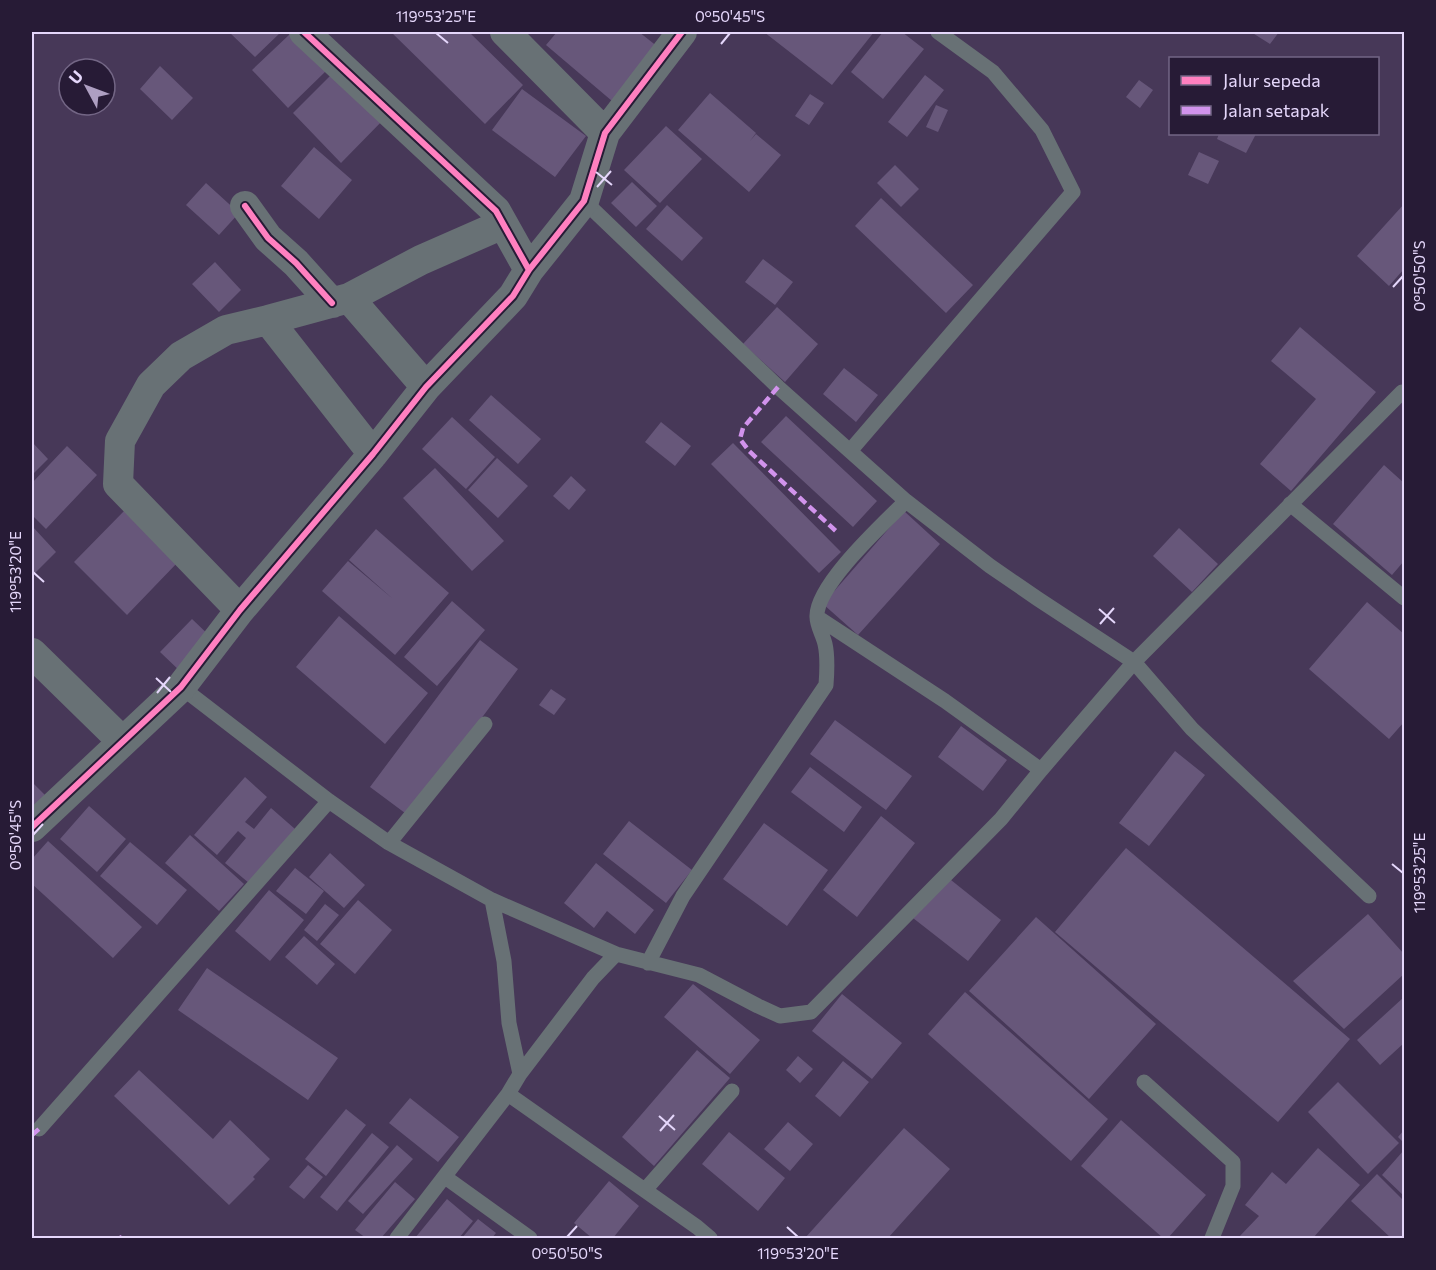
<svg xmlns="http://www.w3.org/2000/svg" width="1436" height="1270" font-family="Commissioner,sans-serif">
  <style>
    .building { fill: #67577a }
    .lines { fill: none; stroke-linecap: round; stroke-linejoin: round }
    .lane { stroke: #687175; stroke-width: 15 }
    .street { stroke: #687175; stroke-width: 30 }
    .quiet { stroke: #d193ec; stroke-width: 4.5; stroke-dasharray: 9 4.5; stroke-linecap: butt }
    .cycleway-casing { stroke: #271b36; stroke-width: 10 }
    .cycleway { stroke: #ff80c0; stroke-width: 6 }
    .ticks { fill: none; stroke: #e5d7fb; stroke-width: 2 }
    .neatline { fill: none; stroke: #e5d7fb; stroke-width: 2 }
    .ticks-label { font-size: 15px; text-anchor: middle; fill: #e5d7fb }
  </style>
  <rect width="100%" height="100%" fill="#473858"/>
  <!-- building -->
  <path class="building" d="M229,32h52l-26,25z
    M391,32h78l54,53 -38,39z
    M557,32h82l19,15 -46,54 -66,-56z
    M764,32h110l-42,53z
    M883,32h19l22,17 -41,50 -32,-27z
    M1251,32h28l-9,12z
    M290,34l36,37 -38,37 -36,-38z
    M160,66l33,32 -21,22 -32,-31z
    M338,68l48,49 -45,46 -48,-50z
    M925,75l19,15 -37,47 -19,-15z
    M1139,80l14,10 -13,18 -14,-11z
    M522,89l64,47 -31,41 -63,-47z
    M710,93l46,40 -6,8 6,-7 25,21 -32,37 -71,-62z
    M810,94l14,9 -15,22 -14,-9z
    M936,105l12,5 -10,22 -12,-5z
    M666,126l36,33 -42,44 -36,-33z
    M1219,134h37l-10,19 -29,-14z
    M314,147l38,33 -33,39 -38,-33z
    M1199,152l20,9 -11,23 -20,-9z
    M895,165l24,24 -18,18 -24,-24z
    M632,182l25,24 -21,21 -25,-24z
    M206,183l33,30 -20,22 -33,-30z
    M881,198l92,87 -27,28 -91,-87z
    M1404,204v65l-15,17 -32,-30z
    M667,205l36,33 -21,23 -36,-32z
    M763,259l30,23 -18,23 -30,-23z
    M215,262l26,28 -22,22 -27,-28z
    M777,307l41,37 -33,38 -42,-38z
    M1300,327l76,65 -85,99 -31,-27 56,-65 -45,-38z
    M844,368l34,27 -22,27 -33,-28z
    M491,395l50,44 -23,25 -49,-44z
    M786,416l91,85 -24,26 -92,-85z
    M452,417l43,40 -29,32 -44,-40z
    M661,422l30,24 -16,20 -30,-24z
    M32,442l16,17 -16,16z
    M733,443l108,109 -22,21 -108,-109z
    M67,446l30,29 -51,54 -14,-14v-32z
    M497,458l31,28 -30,32 -30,-28z
    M1384,465l20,18v78l-12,14 -59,-51z
    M435,468l69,73 -32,30 -69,-73z
    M571,476l15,14 -17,20 -16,-14z
    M125,510l53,52 -51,53 -53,-53z
    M904,511l36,33 -82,91 -35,-31z
    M32,526l24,26 -24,24z
    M1179,528l39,36 -26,28 -39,-36z
    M376,529l73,64 -54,62 -73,-64 26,-30 45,38 -44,-39z
    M452,601l33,29 -48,56 -33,-29z
    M1367,602l37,32v88l-15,17 -80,-70z
    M339,616l89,77 -43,51 -89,-77z
    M192,619l22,21 -32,33 -22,-21z
    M480,640l38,29 -109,147 -39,-29z
    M551,689l15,10 -12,16 -15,-10z
    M835,720l77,56 -26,34 -76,-56z
    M961,726l46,34 -24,31 -45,-34z
    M1175,751l30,24 -56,71 -30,-23z
    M810,767l52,40 -18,25 -53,-40z
    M245,777l22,20 -22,25 9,7 17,-21 24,21 -46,54 -24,-20 21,-25 -8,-7 -21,24 -23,-20z
    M32,782l15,15 -15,15z
    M89,806l37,33 -29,33 -37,-33z
    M881,816l34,27 -58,74 -34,-27z
    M629,821l63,49 -26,33 -63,-49z
    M764,823l64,47 -41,56 -64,-47z
    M190,835l54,49 -25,27 -54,-48z
    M48,841l94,86 -29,31 -81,-74v-25z
    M130,842l57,48 -30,35 -57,-49z
    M1126,848l224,191 -72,83 -223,-190z
    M330,853l35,32 -21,23 -35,-31z
    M596,863l58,47 -19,24 -28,-23 -13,17 -30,-25z
    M295,868l29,23 -18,23 -30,-23z
    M946,876l55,44 -33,41 -55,-43z
    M269,890l35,30 -34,41 -35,-30z
    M358,900l34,30 -37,44 -35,-30z
    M325,904l14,11 -22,26 -13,-11z
    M1368,914l36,40v20l-60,55 -51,-48z
    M1036,917l120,107 -67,75 -120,-108z
    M304,936l31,28 -18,21 -32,-28z
    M207,968l131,90 -30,42 -130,-90z
    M693,984l67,56 -30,34 -66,-57z
    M965,992l143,127 -37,42 -143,-127z
    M842,994l60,49 -30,36 -60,-48z
    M1404,997v46l-24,22 -23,-25z
    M697,1050l33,28 -76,88 -32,-29z
    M798,1056l15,13 -13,14 -14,-13z
    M843,1061l26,21 -29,35 -25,-21z
    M139,1070l74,69 17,-19 40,39 -17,18 2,2 -26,26 -115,-109z
    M1338,1082l61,61 -31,31 -60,-62z
    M410,1098l49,39 -21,25 -49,-39z
    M346,1109l20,16 -40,51 -21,-17z
    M1121,1120l85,75 -38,43h-5l-82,-72z
    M788,1122l25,22 -23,27 -26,-22z
    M904,1128l46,41 -62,69h-83z
    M1404,1130v13l-6,-6z
    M729,1132l56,46 -27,33 -56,-47z
    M372,1133l17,14 -52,64 -17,-14z
    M397,1145l16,14 -50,55 -15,-13z
    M1318,1148l42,37 -47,53h-75l21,-22 -14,-11 27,-33 14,12z
    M1404,1150v46l-22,-21z
    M308,1165l15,12 -19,22 -15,-12z
    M1377,1174l27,27v37h-13l-40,-37z
    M609,1181l30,25 -26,32h-21l-18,-15z
    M395,1182l20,17 -34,39h-15l-11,-8z
    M447,1199l26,22 -14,17h-44z
    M478,1219l18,14 -4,5h-30z"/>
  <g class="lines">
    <!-- lane -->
    <path class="lane" d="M584,201l194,186 128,114 84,65 48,33 96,63 58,67 177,167
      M850,451l223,-259 -31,-62 -49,-58 -55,-40
      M1290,504l114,94
      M817,617l128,84 96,69
      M181,687l148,114 60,42 103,57 124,54 83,21 59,31 22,10 31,-4 190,-193 40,-49 93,-108 268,-270
      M389,843l96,-119
      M492,900l12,61 5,62 11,51
      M648,963l35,-67 143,-211c1,-13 2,-28 -1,-41 -2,-9 -8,-18 -8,-27 -2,-31 67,-94 89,-116
      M1144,1082l89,80v24l-21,52
      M508,1094l189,133 13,11
      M39,1129l290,-328
      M445,1177l85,61
      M645,1190l87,-99
      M397,1238l111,-144 12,-20 73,-96 23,-24"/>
    <!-- street -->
    <path class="street" d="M304,32l192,179 33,59
      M505,32l100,101
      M245,206l23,32 28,25 36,40
      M349,298l72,-38 82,-36
      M268,320l105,134
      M240,610l-122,-126 2,-43 31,-56 30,-29 45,-26 42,-10 81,-22 77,89
      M32,653l90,88
      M32,827l149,-140 59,-77 133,-156 53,-67 87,-91 16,-26 55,-69 21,-68 77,-101"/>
    <!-- quiet -->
    <path class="quiet" d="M778,387l-35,41 -3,11 9,12 89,82
      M32,1135l7,-6
      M120,1238l2,-1"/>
    <defs>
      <path id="cycleway" d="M304,32l192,179 33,59
        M245,206l23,32 28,25 36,40
        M32,827l149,-140 59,-77 133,-156 53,-67 87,-91 16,-26 55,-69 21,-68 77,-101"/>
    </defs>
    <!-- cycleway casing -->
    <use href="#cycleway" class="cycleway-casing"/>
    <!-- cycleway -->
    <use href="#cycleway" class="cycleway"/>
  </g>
  <!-- ticks -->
  <path class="ticks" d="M436,33l12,10M721,44l9,-11M596,172l16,13M597,187l14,-16M1393,287l10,-11M33,572l11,10M1099,609l16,14M1100,624l14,-16M156,678l15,14M157,693l13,-16M33,835l10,-11M1392,864l11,9M659,1116l16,14M660,1131l14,-16M787,1227l11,10M567,1237l10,-11"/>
  <!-- border -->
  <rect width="1436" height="1270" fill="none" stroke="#271b36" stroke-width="66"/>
  <!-- legend -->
  <rect x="1169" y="57" width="210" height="78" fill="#271b36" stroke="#736685" stroke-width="1.5"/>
  <rect x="1181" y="76" width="30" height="9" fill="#ff80c0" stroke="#736685" stroke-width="1.5"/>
  <text x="1223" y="87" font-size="18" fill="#e5d7fb">Jalur sepeda</text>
  <rect x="1181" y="106" width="30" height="9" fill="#d193ec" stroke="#736685" stroke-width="1.5"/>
  <text x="1223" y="117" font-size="18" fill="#e5d7fb">Jalan setapak</text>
  <!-- north arrow -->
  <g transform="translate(87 87) rotate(311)"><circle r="28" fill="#271b36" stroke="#736685" stroke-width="1.5"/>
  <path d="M0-4.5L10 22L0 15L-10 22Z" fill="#ae9fc2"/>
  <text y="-9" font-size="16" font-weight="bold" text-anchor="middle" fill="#e5d7fb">U</text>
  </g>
  <rect x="33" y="33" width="1370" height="1204" class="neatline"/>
  <g class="ticks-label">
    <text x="436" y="22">119°53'25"E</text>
    <text x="730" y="22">0°50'45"S</text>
    <text transform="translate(1420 276) rotate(-90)" y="5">0°50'50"S</text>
    <text transform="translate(16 572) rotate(-90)" y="5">119°53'20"E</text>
    <text transform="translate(16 835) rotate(-90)" y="5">0°50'45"S</text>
    <text transform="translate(1420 873) rotate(-90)" y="5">119°53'25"E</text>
    <text x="567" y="1259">0°50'50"S</text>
    <text x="798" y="1259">119°53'20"E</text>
  </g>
</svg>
